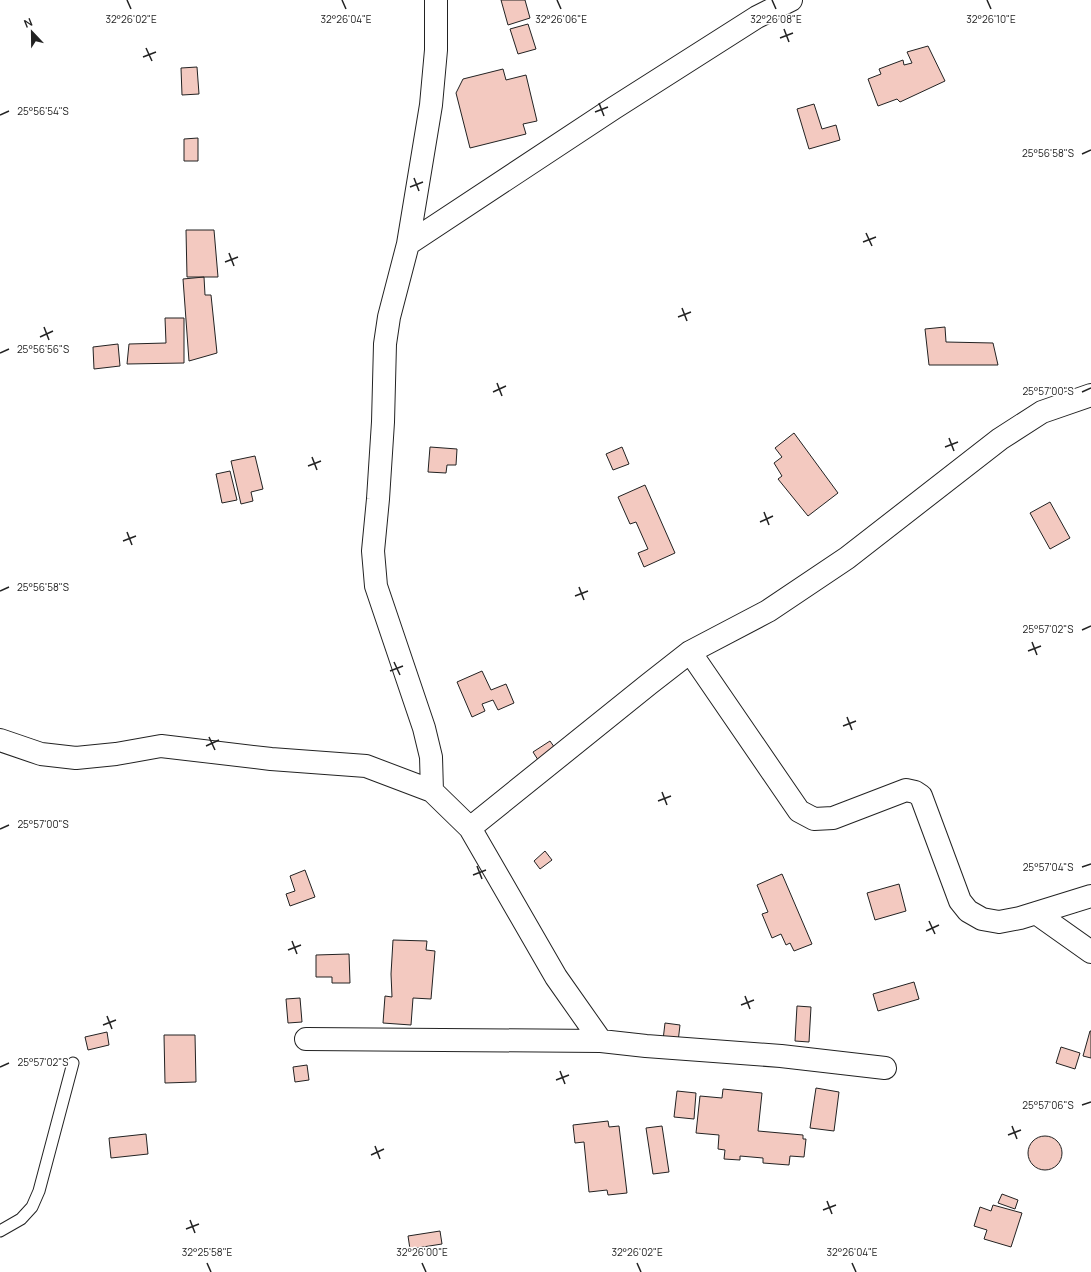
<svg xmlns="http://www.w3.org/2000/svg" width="1091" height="1272" font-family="Manrope,sans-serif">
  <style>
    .building { fill: #f3c9c0; stroke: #222 }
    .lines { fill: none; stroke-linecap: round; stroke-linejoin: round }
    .lane-casing { stroke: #222; stroke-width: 13 }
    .street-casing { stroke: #222; stroke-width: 24 }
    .lane { stroke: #fff; stroke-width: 11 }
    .street { stroke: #fff; stroke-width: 22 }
    .ticks { fill: none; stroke: #222; stroke-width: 1.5 }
    .ticks-label { font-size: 10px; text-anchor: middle; fill: #222; stroke: #fff; stroke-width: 3; stroke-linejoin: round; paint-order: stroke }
  </style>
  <rect width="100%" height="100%" fill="#fff"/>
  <!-- building -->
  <path class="building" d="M501,0h24l5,18 -22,7z
    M528,24l8,25 -18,5 -8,-25z
    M928,46l17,35 -45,21 -3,-3 -19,7 -10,-27 13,-5 -2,-5 24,-9 1,5 8,-2 -5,-11z
    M197,67l2,27 -17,1 -1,-27z
    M503,69l3,11 20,-5 11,46 -14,3 3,10 -56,14 -14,-55 7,-14z
    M814,104l8,25 14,-4 4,15 -31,9 -12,-40z
    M198,138v23h-14v-22z
    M186,230h28l4,47h-31z
    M204,277l1,18h6l6,58 -28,8 -6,-82z
    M165,318h19v45l-57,1 2,-20 37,-1z
    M945,327l1,15 47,1 5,22h-69l-4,-36z
    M118,344l2,22 -26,3 -1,-22z
    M794,433l44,60 -30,23 -30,-37 4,-3 -8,-13 8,-6 -7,-9z
    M430,447l27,2 -1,16h-9l-1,8 -18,-1z
    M622,447l7,17 -16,6 -7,-16z
    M255,456l8,33 -12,3 2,9 -12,3 -10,-43z
    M230,471l7,29 -15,3 -6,-29z
    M645,485l30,68 -31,14 -6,-14 10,-4 -12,-27 -6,2 -12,-27z
    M1050,502l20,36 -20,11 -20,-36z
    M482,671l9,19 15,-6 8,19 -16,7 -5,-10 -11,4 3,7 -13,6 -15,-35z
    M550,741l7,10 -17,12 -7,-11z
    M545,851l7,9 -12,9 -6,-8z
    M305,870l10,27 -25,9 -4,-12 9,-3 -5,-15z
    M782,874l30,70 -18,7 -4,-8 -4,2 -5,-11 -9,4 -10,-24 6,-2 -11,-27z
    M899,884l7,27 -31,9 -8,-27z
    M393,940l34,1 -1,9 9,1 -4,48 -18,-1 -2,27 -28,-2 2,-27 7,1 -1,-23z
    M349,954l1,29h-18v-6h-16v-22z
    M914,982l5,17 -41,12 -5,-17z
    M300,998l2,24 -14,1 -2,-24z
    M797,1006l14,1 -2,35 -14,-1z
    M665,1023l15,2 -2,17 -15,-2z
    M1090,1031h1v27l-8,-2z
    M107,1032l2,13 -21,5 -3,-13z
    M164,1035h31l1,47 -31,1z
    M1061,1047l19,6 -5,16 -19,-6z
    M307,1065l2,15 -14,2 -2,-15z
    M816,1088l23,4 -5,39 -24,-3z
    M723,1089l39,4 -4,38 45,4v4h3l-2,18 -14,-1 -1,9 -26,-2v-5l-23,-2v4l-16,-1 1,-9 -7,-1 1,-14 -23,-2 4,-37 22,2z
    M677,1091l19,2 -2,26 -20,-2z
    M608,1121l1,6 10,-1 8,67 -19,2 -1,-5 -18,2 -5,-50 -9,1 -2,-18z
    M662,1126l7,46 -16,2 -7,-46z
    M146,1134l2,20 -37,4 -2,-20z
    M1028 1153a17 17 0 1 1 34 0a17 17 0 1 1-34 0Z
    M1002,1194l16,6 -3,9 -17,-6z
    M993,1205l29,8 -11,34 -27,-8 3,-9 -13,-4 6,-19 11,4z
    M440,1231l2,13 -32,5 -2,-13z"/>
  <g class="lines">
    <defs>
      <path id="lane" d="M0,1231l21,-12 11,-12 7,-16 34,-128"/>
      <path id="street" d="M408,244l206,-136 143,-91 34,-17
        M690,652l109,159 15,8 19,-1 73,-28 9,2 6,4 39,105 8,10 14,8 17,3 21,-4 71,-22
        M0,740l41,14 35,4 40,-4 45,-8 110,13 95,7 66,25 38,37 86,149 45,64 45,5 135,10 104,12
        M432,791l-1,-34 -7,-29 -48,-142 -3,-35 5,-52 5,-77 2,-78 4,-27 19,-73 23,-139 5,-55v-50
        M470,828l179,-144 41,-32 78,-41 79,-53 153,-119 42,-27 49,-17
        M1036,913l55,39
        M306,1039l295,2"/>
    </defs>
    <!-- lane casing -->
    <use href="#lane" class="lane-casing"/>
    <!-- street casing -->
    <use href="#street" class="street-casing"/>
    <!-- lane -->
    <use href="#lane" class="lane"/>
    <!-- street -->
    <use href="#street" class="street"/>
  </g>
  <!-- ticks -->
  <path class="ticks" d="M127,0l4,9M342,0l4,9M557,0l4,9M772,0l4,9M987,0l4,9M784,29l5,13M780,38l13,-5M146,48l6,13M143,57l13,-5M599,103l5,13M595,112l13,-5M0,115l9,-4M1082,154l9,-4M414,178l5,13M410,187l13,-5M866,233l6,13M863,242l13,-5M229,253l5,13M225,262l13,-5M682,308l5,13M678,317l13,-5M44,327l5,13M40,337l13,-6M0,353l9,-4M497,383l5,13M493,392l13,-6M1082,392l9,-4M949,438l5,13M945,447l13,-5M312,457l5,13M308,466l13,-5M764,512l5,13M760,522l13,-6M127,532l5,13M123,541l13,-5M579,587l5,13M0,591l9,-4M575,596l13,-5M1082,630l9,-4M1032,642l5,13M1028,651l13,-5M394,662l6,13M390,671l13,-5M847,717l5,13M843,726l13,-5M209,737l6,13M206,746l13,-6M662,792l5,13M658,801l13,-5M0,829l9,-4M477,866l5,13M1082,867l9,-3M473,875l13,-5M929,921l6,13M926,931l13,-6M292,941l5,13M288,950l13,-5M745,996l5,13M741,1005l13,-5M107,1016l5,13M103,1025l13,-5M0,1067l9,-4M560,1071l5,13M556,1080l13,-5M1082,1105l9,-3M1012,1126l5,13M1008,1135l13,-5M375,1146l5,13M371,1155l13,-6M827,1201l5,13M823,1210l13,-5M190,1220l5,13M186,1229l13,-5M207,1263l4,9M422,1263l4,9M637,1263l4,9M852,1263l4,9"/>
  <g class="ticks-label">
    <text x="131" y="23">32°26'02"E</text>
    <text x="346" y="23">32°26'04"E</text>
    <text x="561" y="23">32°26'06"E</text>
    <text x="776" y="23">32°26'08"E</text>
    <text x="991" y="23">32°26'10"E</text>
    <text x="43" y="115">25°56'54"S</text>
    <text x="1048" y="157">25°56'58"S</text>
    <text x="43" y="353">25°56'56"S</text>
    <text x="1048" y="395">25°57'00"S</text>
    <text x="43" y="591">25°56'58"S</text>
    <text x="1048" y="633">25°57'02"S</text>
    <text x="43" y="828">25°57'00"S</text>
    <text x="1048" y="871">25°57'04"S</text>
    <text x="43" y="1066">25°57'02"S</text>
    <text x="1048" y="1109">25°57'06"S</text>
    <text x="207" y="1256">32°25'58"E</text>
    <text x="422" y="1256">32°26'00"E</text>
    <text x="637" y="1256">32°26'02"E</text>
    <text x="852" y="1256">32°26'04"E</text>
  </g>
  <!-- north arrow -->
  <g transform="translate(32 32) rotate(338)" stroke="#ffffff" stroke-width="3" paint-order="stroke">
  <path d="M0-3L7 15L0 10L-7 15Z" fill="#222222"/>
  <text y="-6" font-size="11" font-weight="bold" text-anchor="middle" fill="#222222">N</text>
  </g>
</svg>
